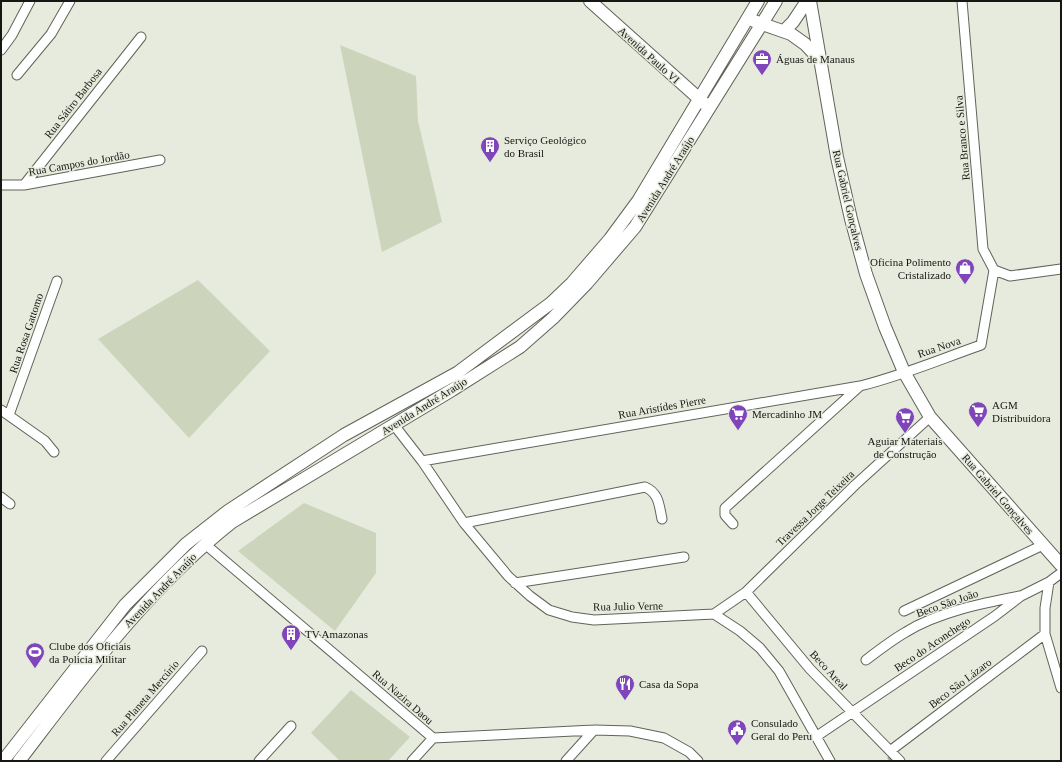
<svg xmlns="http://www.w3.org/2000/svg" width="1062" height="762" font-family="'Times New Roman',serif">
  <style>
    .green { fill: #ccd5bc }
    .lines { fill: none; stroke-linecap: round; stroke-linejoin: round }
    .stream { stroke: #9ca788; stroke-width: 3 }
    .street-casing { stroke: #5f6458; stroke-width: 11 }
    .secondary-casing { stroke: #5f6458; stroke-width: 14 }
    .street { stroke: #fff; stroke-width: 9 }
    .secondary { stroke: #fff; stroke-width: 12 }
    .labels { text-anchor: middle; stroke-width: 3; stroke-linejoin: round; paint-order: stroke }
    .street-label { font-size: 11px; fill: #151712; stroke: #e6ebdd }
    .poi-label { font-size: 11px; fill: #151712; stroke: #e6ebdd; text-anchor: start }
  </style>
  <rect width="100%" height="100%" fill="#e6ebdd"/>
  <!-- green -->
  <path class="green" d="M340,45l76,31 2,45 24,101 -60,30z
    M198,280l72,71 -81,87 -91,-99z
    M304,503l72,30v40l-41,58 -97,-80z
    M351,690l59,47 -22,24h-48l-29,-28z"/>
  <g class="lines">
    <!-- stream -->
    <path class="stream" d="M889,758l3,3"/>
    <defs>
      <path id="street" d="M962,1l21,248 11,21
        M1,50l11,-15 18,-34
        M17,75l34,-41 19,-33
        M1,185h23l136,-25
        M24,185l117,-148
        M994,270l16,6 51,-7
        M1,410l44,31 9,11
        M9,415l48,-134
        M394,425l28,36 42,62 44,53 22,20 19,14 23,7 22,3 120,-6 26,17 20,17 19,23 51,90
        M422,461l438,-75c41,-10 81,-27 121,-41l13,-75
        M1,497l9,7
        M464,523l181,-36c14,6 14,18 17,32
        M733,524l-8,-9v-7l135,-122
        M205,544l228,194 161,-8 36,1 34,7 25,14 9,9
        M1049,582l-4,26v26l16,54
        M515,583l169,-26
        M746,592l64,77 90,92
        M904,611l139,-66
        M714,614l32,-22 109,-107 75,-68
        M866,660c13,-10 26,-20 40,-28 32,-20 77,-29 114,-36
        M817,736l178,-120 26,-20 28,-14 12,-9
        M890,751l155,-117
        M106,761l96,-110
        M259,761l32,-35
        M412,761l21,-23
        M566,761l28,-31"/>
      <path id="secondary" d="M590,1l115,103
        M810,1l27,156 14,62 15,55 19,53 19,45 26,45 131,148
        M754,21l37,13 14,10 15,16
        M784,31l9,-9 14,-21
        M3,761l122,-156 61,-61 42,-33 116,-76 113,-62 94,-70 21,-20 38,-44 28,-38 120,-200
        M19,761c65,-85 128,-172 213,-239l220,-132 68,-43 33,-29 34,-35 48,-56 141,-226"/>
    </defs>
    <!-- street casing -->
    <use href="#street" class="street-casing"/>
    <!-- secondary casing -->
    <use href="#secondary" class="secondary-casing"/>
    <!-- street -->
    <use href="#street" class="street"/>
    <!-- secondary -->
    <use href="#secondary" class="secondary"/>
  </g>
  <!-- icons -->
  <defs>
    <symbol id="office-pin" viewBox="-11 -11 22 30"><path d="M0 17L-7.5 6A9.5 9.5 0 1 1 7.5 6Z" fill="#8045bb" stroke="#e6ebdd"/><path d="M-6-3h4V-5.5h4V-3h4V5H-6ZM-1-4.5V-3h2v-1.5ZM-6 0V1H6V0Z" fill="#fff"/></symbol>
    <symbol id="building-pin" viewBox="-11 -11 22 30"><path d="M0 17L-7.5 6A9.5 9.5 0 1 1 7.5 6Z" fill="#8045bb" stroke="#e6ebdd"/><path d="M-4-6H4V6H1V3H-1V6H-4ZM-2.5-4.3h1.7v1.8h-1.7ZM.8-4.3h1.7v1.8H.8ZM-2.5-1h1.7V.8h-1.7ZM.8-1h1.7V.8H.8Z" fill="#fff"/></symbol>
    <symbol id="shop-pin" viewBox="-11 -11 22 30"><path d="M0 17L-7.5 6A9.5 9.5 0 1 1 7.5 6Z" fill="#8045bb" stroke="#e6ebdd"/><path d="M-5-2.5h2.3a2.7 3.5 0 0 1 5.4 0H5L5.5 6h-11ZM-1.5-2.5h3a1.5 2.3 0 0 0-3 0Z" fill="#fff"/></symbol>
    <symbol id="supermarket-pin" viewBox="-11 -11 22 30"><path d="M0 17L-7.5 6A9.5 9.5 0 1 1 7.5 6Z" fill="#8045bb" stroke="#e6ebdd"/><path d="M-6-5.5h2.5l.6 2H6L4.5 2H-2.5L-4.4-4H-6ZM-1.5 3.2a1.3 1.3 0 1 0 .1 0ZM3 3.2a1.3 1.3 0 1 0 .1 0Z" fill="#fff"/></symbol>
    <symbol id="stadium-pin" viewBox="-11 -11 22 30"><path d="M0 17L-7.5 6A9.5 9.5 0 1 1 7.5 6Z" fill="#8045bb" stroke="#e6ebdd"/><path d="M0-5a6.5 5 0 1 0 0 10a6.5 5 0 1 0 0-10ZM-3.5-1.8h7v3.6h-7Z" fill="#fff"/></symbol>
    <symbol id="restaurant-pin" viewBox="-11 -11 22 30"><path d="M0 17L-7.5 6A9.5 9.5 0 1 1 7.5 6Z" fill="#8045bb" stroke="#e6ebdd"/><path d="M-5-6h1v4h1v-4h1v4h1v-4h1v5L-1.5 .5V6h-2V.5L-5-1ZM5-6V6H3V1.5H1.5Q1.5-4 5-6Z" fill="#fff"/></symbol>
    <symbol id="civic-pin" viewBox="-11 -11 22 30"><path d="M0 17L-7.5 6A9.5 9.5 0 1 1 7.5 6Z" fill="#8045bb" stroke="#e6ebdd"/><path d="M-.6-6.5H3V-4.5H.6V-3L4-1V1h2V6H-6V1h2V-1L-.6-3ZM-1.2 2.5V6h2.4V2.5Z" fill="#fff"/></symbol>
  </defs>
  <g fill-rule="evenodd">
    <use href="#office-pin" x="751" y="48" width="22" height="30"/>
    <use href="#building-pin" x="479" y="135" width="22" height="30"/>
    <use href="#shop-pin" x="954" y="257" width="22" height="30"/>
    <use href="#supermarket-pin" x="967" y="400" width="22" height="30"/>
    <use href="#supermarket-pin" x="727" y="403" width="22" height="30"/>
    <use href="#supermarket-pin" x="894" y="406" width="22" height="30"/>
    <use href="#building-pin" x="280" y="623" width="22" height="30"/>
    <use href="#stadium-pin" x="24" y="641" width="22" height="30"/>
    <use href="#restaurant-pin" x="614" y="673" width="22" height="30"/>
    <use href="#civic-pin" x="726" y="718" width="22" height="30"/>
  </g>
  <g class="labels">
    <!-- street labels -->
    <g class="street-label">
      <text transform="translate(649 55) rotate(42)" y="4">Avenida Paulo VI</text>
      <text transform="translate(73 103) rotate(-52)" y="4">Rua Sátiro Barbosa</text>
      <text transform="translate(962 138) rotate(-95)" y="4">Rua Branco e Silva</text>
      <text transform="translate(79 163) rotate(-10)" y="4">Rua Campos do Jordão</text>
      <text transform="translate(665 179) rotate(-58)" y="4">Avenida André Araújo</text>
      <text transform="translate(848 200) rotate(77)" y="4">Rua Gabriel Gonçalves</text>
      <text transform="translate(26 333) rotate(-71)" y="4">Rua Rosa Gattomo</text>
      <text transform="translate(939 347) rotate(-19)" y="4">Rua Nova</text>
      <text transform="translate(424 406) rotate(-32)" y="4">Avenida André Araújo</text>
      <text transform="translate(662 407) rotate(-10)" y="4">Rua Aristídes Pierre</text>
      <text transform="translate(998 494) rotate(49)" y="4">Rua Gabriel Gonçalves</text>
      <text transform="translate(815 508) rotate(-44)" y="4">Travessa Jorge Teixeira</text>
      <text transform="translate(160 590) rotate(-46)" y="4">Avenida André Araújo</text>
      <text transform="translate(947 603) rotate(-19)" y="4">Beco São João</text>
      <text transform="translate(628 606) rotate(-1)" y="4">Rua Julio Verne</text>
      <text transform="translate(932 644) rotate(-34)" y="4">Beco do Aconchego</text>
      <text transform="translate(829 670) rotate(47)" y="4">Beco Areal</text>
      <text transform="translate(960 683) rotate(-37)" y="4">Beco São Lázaro</text>
      <text transform="translate(403 697) rotate(41)" y="4">Rua Nazira Daou</text>
      <text transform="translate(145 698) rotate(-49)" y="4">Rua Planeta Mercúrio</text>
    </g>
    <!-- poi labels -->
    <g class="poi-label">
      <text x="776" y="63">Águas de Manaus</text>
      <text x="504" y="144">Serviço Geológico<tspan x="504" dy="13">do Brasil</tspan></text>
      <text x="951" y="266" text-anchor="end">Oficina Polimento<tspan x="951" dy="13">Cristalizado</tspan></text>
      <text x="992" y="409">AGM<tspan x="992" dy="13">Distribuidora</tspan></text>
      <text x="752" y="418">Mercadinho JM</text>
      <text x="905" y="445" text-anchor="middle">Aguiar Materiais<tspan x="905" dy="13">de Construção</tspan></text>
      <text x="305" y="638">TV Amazonas</text>
      <text x="49" y="650">Clube dos Oficiais<tspan x="49" dy="13">da Policia Militar</tspan></text>
      <text x="639" y="688">Casa da Sopa</text>
      <text x="751" y="727">Consulado<tspan x="751" dy="13">Geral do Peru</tspan></text>
    </g>
  </g>
  <!-- border -->
  <rect width="1062" height="762" fill="none" stroke="#151712" stroke-width="4"/>
</svg>
